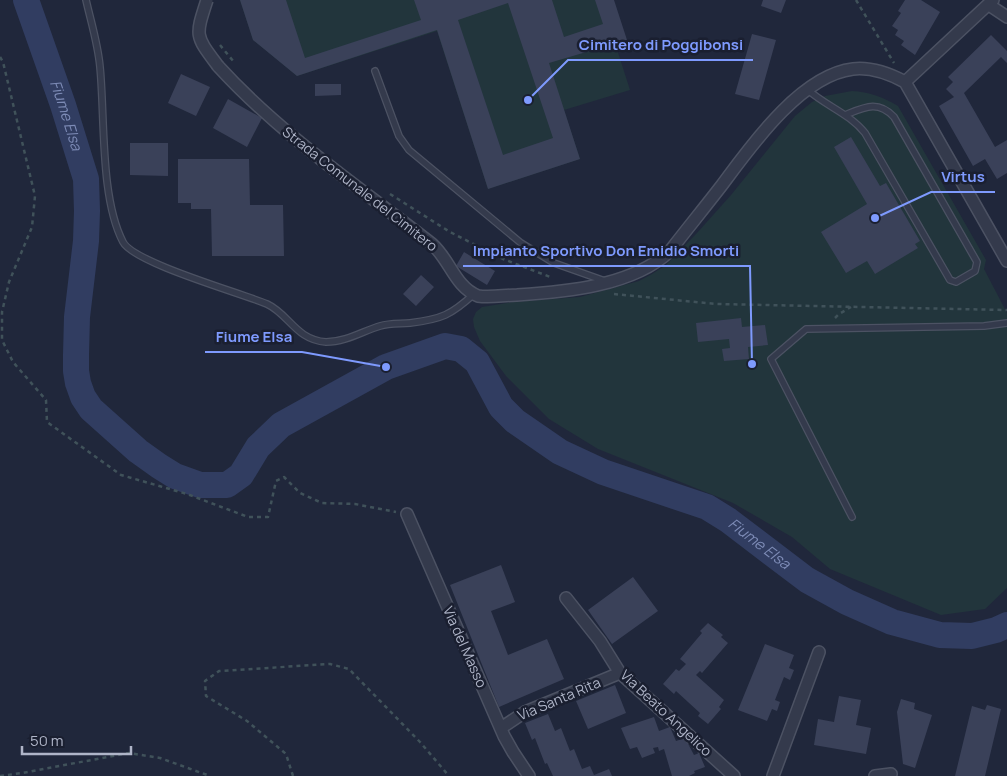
<svg xmlns="http://www.w3.org/2000/svg" width="1007" height="776" font-family="Manrope,sans-serif">
  <style>
    .green { fill: #22353c }
    .lines { fill: none; stroke-linecap: round; stroke-linejoin: round }
    .river { stroke: #313d61; stroke-width: 26 }
    .building { fill: #3a4159; fill-rule: evenodd }
    .lane-casing { stroke: #4c5263; stroke-width: 8 }
    .street-casing { stroke: #4c5263; stroke-width: 14 }
    .path { stroke: #40525a; stroke-width: 2.5; stroke-dasharray: 4 4; stroke-linecap: butt }
    .lane { stroke: #343a4c; stroke-width: 5.5 }
    .street { stroke: #343a4c; stroke-width: 11 }
    .street-bridge-casing { stroke: #4c5263; stroke-width: 14; stroke-linecap: butt }
    .street-bridge { stroke: #343a4c; stroke-width: 11 }
    .labels { text-anchor: middle; stroke-width: 5; stroke-linejoin: round; paint-order: stroke }
    .street-label { font-size: 14px; fill: #afb5c8; stroke: #1a1f30 }
    .water-label { font-size: 15px; font-style: italic; fill: #7d8bb6; stroke: #1a1f30 }
    .leader { fill: none; stroke: #7e9afe; stroke-width: 2 }
    .callout-dot { fill: #7e9afe; stroke: #1a1f30; stroke-width: 2 }
    .callout-label { font-size: 15px; text-anchor: middle; font-weight: bold; fill: #7e9afe; stroke: #1a1f30; stroke-width: 5; stroke-linejoin: round; paint-order: stroke }
  </style>
  <rect width="100%" height="100%" fill="#20273b"/>
  <!-- green -->
  <path class="green" d="M240,0h374l1,43 15,47 -66,20 16,49 -92,30 -51,-158 -140,45 -44,-36z
    M852,91c17,1 31,6 46,15l88,154 -2,9 23,44v275l-22,21 -44,6 -111,-46 -38,-32 -59,-34 -135,-54 -49,-30 -43,-43 -26,-35 -6,-14 -1,-8 3,-7 6,-5 31,-5 67,-5 59,-16 13,-7 14,-9 31,-32 34,-38 64,-79 17,-14 13,-6z"/>
  <g class="lines">
    <!-- river -->
    <path class="river" id="s1" d="M26,0l37,105 23,74 1,32 -1,30 -9,76 -1,38v16l2,12 5,14 8,12 47,42 21,15 16,10 25,9h27l14,-10 17,-28 23,-22 105,-58 59,-21 16,3 16,13 24,45 14,14 45,31 43,20 104,35 21,13 79,60 40,22 45,20 48,13 32,1 24,-6 11,-5"/>
  </g>
  <!-- building -->
  <path class="building" d="M240,0h46l19,58 116,-38 -7,-20h138l12,37 39,-13 -8,-24h19l13,40 -78,23 31,96 -92,30 -51,-159 -140,46 -44,-36zM508,3l45,135 -50,17 -45,-135z
    M763,0h23l-5,13 -20,-7z
    M905,0h16l19,12 -25,43 -14,-10 3,-4 -9,-6 3,-5 -6,-4 9,-13 -3,-2z
    M752,34l24,6 -17,60 -24,-6z
    M991,35l16,16v12l-6,-6 -37,36 31,54 12,-7v33l-10,6 -12,-20 -12,7 -34,-60 15,-9 -8,-8 7,-7 -5,-5z
    M181,74l29,13 -14,29 -28,-13z
    M315,84h26v11l-26,1z
    M228,99l34,19 -15,29 -34,-19z
    M851,137l29,49 6,-3 34,58 -5,3 3,4 -43,26 -8,-13 -21,12 -25,-41 46,-28 -33,-57z
    M130,143h38v33l-38,-1z
    M178,159h71l1,46h33l1,51h-72l-1,-47h-20v-6h-13z
    M464,252l31,19 -8,14 -31,-19z
    M421,275l13,12 -18,19 -13,-12z
    M741,318l1,9 23,-2 3,20 -20,2 1,12 -25,2 -2,-12 8,-1 -1,-9 -31,3 -2,-19z
    M501,565l14,37 -24,9 17,44 39,-16 17,40 -65,28 -49,-122z
    M633,577l25,34 -46,33 -24,-34z
    M708,623l15,12 -2,2 7,6 -26,30 -2,-2 -4,4 28,25 -5,7 2,2 -13,15 -10,-8 2,-3 -24,-22 -2,3 -11,-10 13,-15 3,2 7,-7 -6,-5 22,-26 -2,-2z
    M765,644l29,11 -5,13 5,2 -4,10 -6,-3 -9,23 5,2 -3,9 -5,-2 -5,12 -29,-11z
    M615,685l11,28 -38,16 -12,-28z
    M839,696l22,4 -5,25 15,3 -5,26 -52,-9 4,-26 16,3z
    M901,699l14,4 -1,6 18,6 -17,53 -12,-4 -6,-52z
    M987,705l14,4 -16,67h-30l17,-70 13,4z
    M548,714l7,17 6,-3 9,23 4,-2 8,20 8,-3 4,9 15,-6 3,7h-59l-6,-13 -2,1 -10,-26 -3,2 -7,-17z
    M654,717l5,14 11,-4 6,14 9,-3 9,17 5,-2 6,14 -11,4 1,2 -6,3h-17l-8,-27 -5,2 -1,-4 -5,1 2,5 -13,5 -5,-11 -7,2 -9,-21z"/>
  <g class="lines">
    <defs>
      <path id="lane" d="M86,0c5,22 12,44 14,67 5,50 0,131 23,175 11,21 118,51 144,62 22,10 29,36 59,38 20,0 37,-11 54,-16 10,-3 21,-2 30,-3 32,-4 41,-8 64,-29
        M375,71l24,65 10,14 112,93 33,20 51,18
        M808,90c18,16 42,24 57,43l85,147 6,2 19,-11 2,-9 -83,-145c-16,-17 -29,-10 -49,-2
        M852,517l-81,-158 35,-30 178,-3 23,-3"/>
      <path id="street" d="M989,5l18,12
        M218,66c63,69 141,121 214,178 18,16 23,43 46,52 13,2 26,-1 39,-1 48,-3 116,-9 153,-44 17,-22 35,-44 52,-66 29,-39 79,-110 131,-116 17,-2 37,5 52,13l102,179
        M905,82l88,-82
        M407,514l97,222 9,16 16,24
        M566,598l34,43 20,32 114,103
        M501,728l24,-16 95,-39
        M773,776l46,-124
        M875,776l16,-2"/>
    </defs>
    <!-- lane casing -->
    <use href="#lane" class="lane-casing"/>
    <!-- street casing -->
    <use href="#street" class="street-casing"/>
    <!-- path -->
    <path class="path" d="M856,0l38,63
      M220,45l14,17
      M0,57l3,5 32,134 -3,31 -23,55 -7,30v28l11,22 33,38 1,22 74,53 66,19 61,23h20l8,-36 8,-4 16,16 22,10 33,1 41,8
      M390,194l60,38 53,27 50,19
      M614,294l102,10 291,6
      M835,318l4,-4 12,-7
      M0,776l22,-3 107,-20 31,5 50,18
      M293,776l-7,-22 -39,-33 -41,-25 -1,-15 14,-10 111,-7 19,5 71,73 29,34"/>
    <!-- lane -->
    <use href="#lane" class="lane"/>
    <!-- street -->
    <use href="#street" class="street"/>
    <defs>
      <path id="street-bridge" d="M207,0c-12,37 -12,35 11,66"/>
    </defs>
    <!-- street-bridge casing -->
    <use href="#street-bridge" class="street-bridge-casing"/>
    <!-- street-bridge -->
    <use href="#street-bridge" class="street-bridge"/>
  </g>
  <g class="labels">
    <!-- street labels -->
    <g class="street-label">
      <text transform="translate(360 189) rotate(38)" y="5">Strada Comunale del Cimitero</text>
      <text transform="translate(465 647) rotate(66)" y="5">Via del Masso</text>
      <text transform="translate(559 699) rotate(-23)" y="5">Via Santa Rita</text>
      <text transform="translate(666 713) rotate(43)" y="5">Via Beato Angelico</text>
    </g>
    <!-- water labels -->
    <g class="water-label">
      <text dy="5" stroke="none"><textPath href="#s1" startOffset="122">Fiume Elsa</textPath></text>
      <text dy="5" stroke="none"><textPath href="#s1" startOffset="1232">Fiume Elsa</textPath></text>
    </g>
  </g>
  <!-- callouts -->
  <path class="leader" d="M528 100L568 60H753M875 218L931 192H995M752 364L750 266H463M386 367L302 352H205"/>
  <g class="callout-dot">
    <circle cx="528" cy="100" r="5"/>
    <circle cx="875" cy="218" r="5"/>
    <circle cx="752" cy="364" r="5"/>
    <circle cx="386" cy="367" r="5"/>
  </g>
  <g class="callout-label">
    <text x="661" y="50">Cimitero di Poggibonsi</text>
    <text x="963" y="182">Virtus</text>
    <text x="606" y="256">Impianto Sportivo Don Emidio Smorti</text>
    <text x="254" y="342">Fiume Elsa</text>
  </g>
  <!-- scale -->
  <path d="M22 746v8h109v-8" fill="none" stroke="#afb5c8" stroke-width="2.5"/>
  <text x="30" y="746" font-size="15" fill="#afb5c8" stroke="#1a1f30" stroke-width="4" paint-order="stroke">50 m</text>
</svg>
